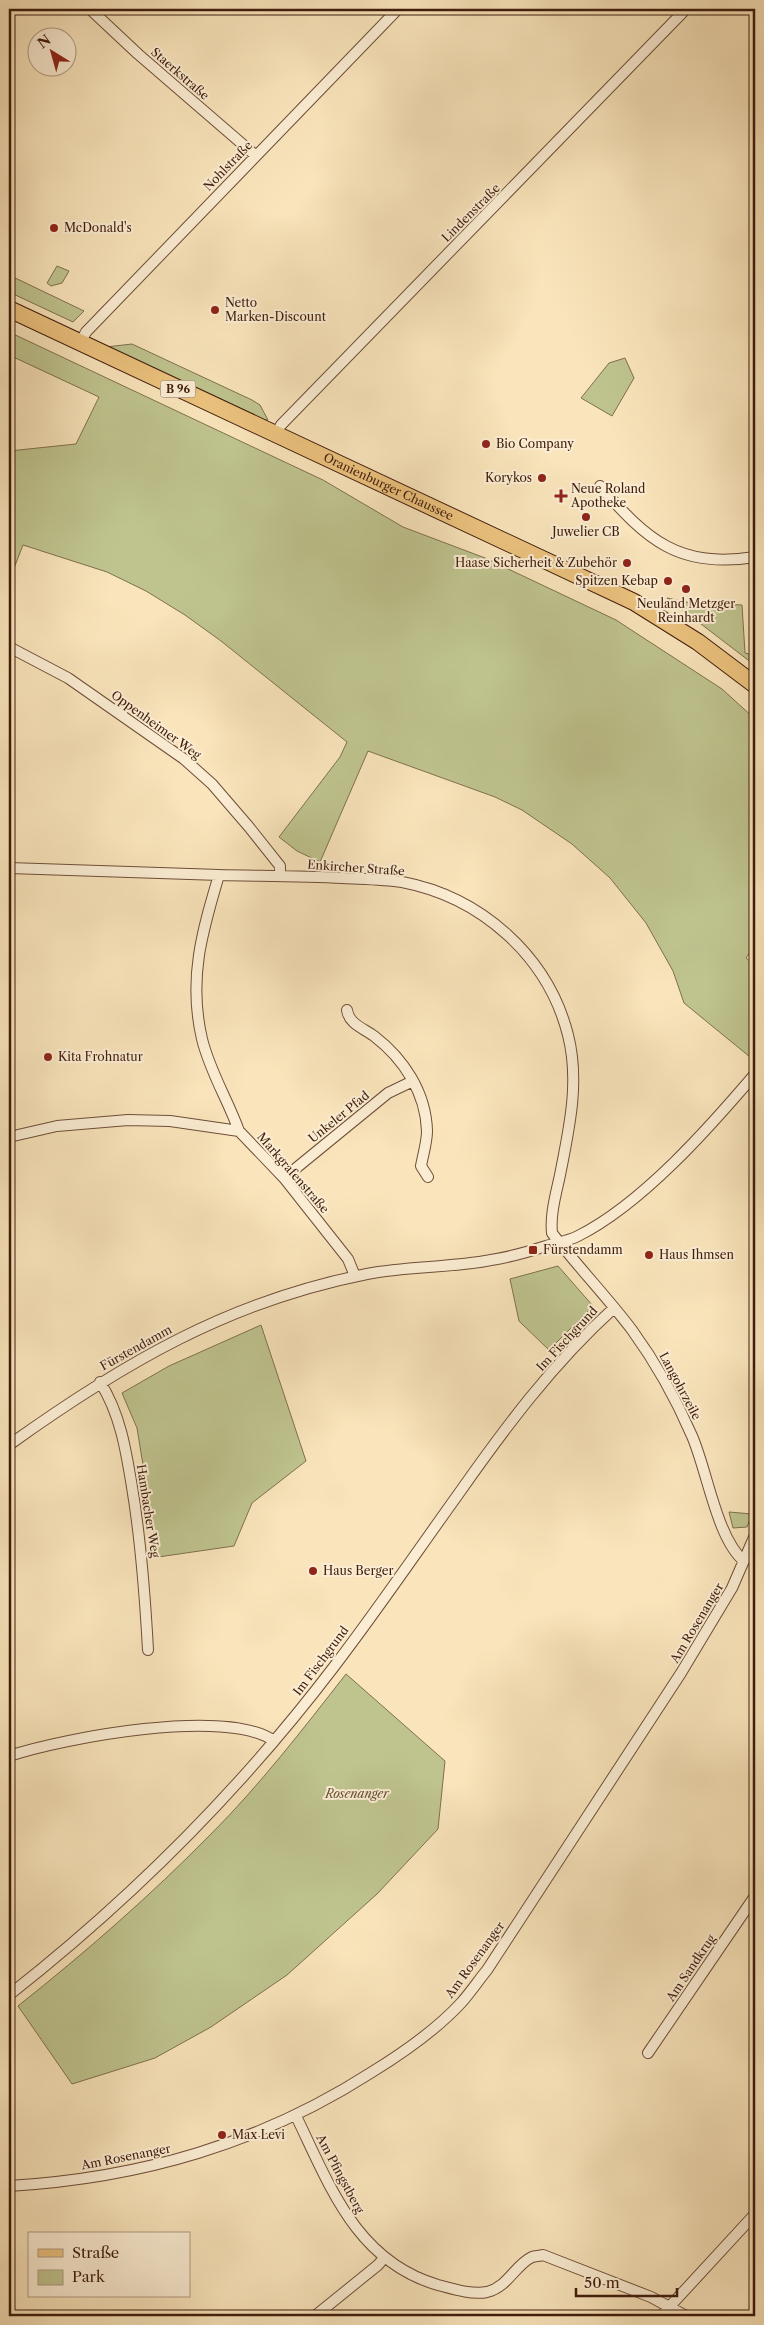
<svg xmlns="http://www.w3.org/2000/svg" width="764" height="2325" font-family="'Libre Caslon Text',serif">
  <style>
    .green { fill: #bfc48f; stroke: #7f704e }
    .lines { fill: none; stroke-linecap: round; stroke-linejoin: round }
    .minor-casing { stroke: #6e4e38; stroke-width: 12 }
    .primary-casing { stroke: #3f1c0c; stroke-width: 18 }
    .minor { stroke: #fbedd3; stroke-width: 10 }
    .primary { stroke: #ecc27e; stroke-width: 16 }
    .poi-dot { fill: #8f2418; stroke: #fbedd3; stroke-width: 2 }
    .labels { text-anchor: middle; stroke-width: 4; stroke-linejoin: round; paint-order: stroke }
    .shield { fill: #fbedd3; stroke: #775b48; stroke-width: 1 }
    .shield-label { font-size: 11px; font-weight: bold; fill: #3f1c0c }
    .street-label { font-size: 12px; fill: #3f1c0c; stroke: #fbedd3 }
    .poi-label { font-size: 12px; fill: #3f1c0c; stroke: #fbedd3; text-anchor: start }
    .park-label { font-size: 12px; font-style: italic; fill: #654e33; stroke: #fbedd3 }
  </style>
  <rect width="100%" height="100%" fill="#f9e4bb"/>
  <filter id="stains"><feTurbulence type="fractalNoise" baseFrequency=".004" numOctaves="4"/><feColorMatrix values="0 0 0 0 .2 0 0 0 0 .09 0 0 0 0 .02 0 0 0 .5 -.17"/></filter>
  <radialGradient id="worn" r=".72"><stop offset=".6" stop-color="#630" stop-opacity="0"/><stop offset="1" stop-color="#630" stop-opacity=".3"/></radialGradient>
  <!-- green -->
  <path class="green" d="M57,266l12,5 -7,12 -11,3 -4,-3z
    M9,275l75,36 -11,11 -64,-30z
    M9,332l280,132 34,16 80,47 82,31 131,62 106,69 33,30v226l-9,13 9,7v86l-5,6 -66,-54 -11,-32 -27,-48 -36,-45 -38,-34 -50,-34 -27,-13 -127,-46 -48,111 -23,-11 -18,-14 61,-80 7,-15 -126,-101 -36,-26 -39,-24 -39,-19 -84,-27 -14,36v-130l67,-7 23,-47 -90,-42z
    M132,344l120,56 8,5 8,15h-10l-152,-73z
    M625,358l9,20 -22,38 -31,-18 28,-35z
    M667,598l24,5 51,2 3,48 8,2 -1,8z
    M558,1266l35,40 -44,44 -30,-29 -9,-42z
    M261,1325l45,136 -54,42 -18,43 -76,11 -21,-129 -15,-35 47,-27z
    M729,1512l23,2 -5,13 -14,1z
    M346,1674l99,87 -7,68 -61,65 -90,81 -76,52 -56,31 -83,26 -54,-78c68,-54 132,-110 193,-172 49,-49 92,-105 135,-160z"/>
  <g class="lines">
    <defs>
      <path id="minor" d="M90,9l48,45 117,101
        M80,343l6,-11 312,-323
        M275,435l6,-10 405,-416
        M600,486c47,54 79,83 155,71
        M9,647l59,31 116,81 28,25 37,43 31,39v9
        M9,868c69,2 139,5 209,7 42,1 83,1 125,3 19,1 40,1 59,4 79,15 146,74 166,153 12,47 1,94 -8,140 -4,19 -10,39 -8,58 26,34 55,64 80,97 24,33 44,69 60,106 15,34 25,103 52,125
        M219,875c-17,57 -31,104 -17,164 8,33 26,61 37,92
        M347,1010c2,14 16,18 27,26 30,23 52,57 53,95 0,11 -4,24 -6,35l7,11
        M9,1137l48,-11 71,-6 42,1 69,10 45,47 64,81 7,17
        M284,1178l104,-85 25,-12
        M100,1382c20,31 26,68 32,105 9,54 13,108 16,163
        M9,1445c113,-81 220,-144 358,-171 41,-8 83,-6 124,-14 19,-3 37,-8 55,-14 10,-3 22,-5 32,-10 64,-32 131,-108 177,-162
        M9,1756c54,-18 218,-49 265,-15
        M9,1995c121,-95 231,-205 324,-327 43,-56 83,-115 124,-172 47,-67 96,-133 157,-188
        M648,2053l107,-157
        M296,2116c34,70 60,145 142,169 15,4 34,10 49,7 21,-5 28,-27 45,-35 3,-1 8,-1 11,-2l108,42 35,19
        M9,2186c132,-8 251,-42 363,-114 31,-19 64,-42 89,-69 9,-10 17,-22 26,-33l194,-297 51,-85 23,-53
        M315,2316l63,-51 6,-7
        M661,2316l94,-102"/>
      <g id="primary">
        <path id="s1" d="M9,309l625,293 64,40 57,43"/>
      </g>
    </defs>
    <!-- minor casing -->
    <use href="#minor" class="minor-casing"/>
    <!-- primary casing -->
    <use href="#primary" class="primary-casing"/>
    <!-- minor -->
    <use href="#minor" class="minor"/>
    <!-- primary -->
    <use href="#primary" class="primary"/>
  </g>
  <!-- markers -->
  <g class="poi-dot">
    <circle cx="54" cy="228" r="5"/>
    <circle cx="215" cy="310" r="5"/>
    <circle cx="486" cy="444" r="5"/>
    <circle cx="542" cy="478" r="5"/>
    <path d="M558.5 488.5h5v5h5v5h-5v5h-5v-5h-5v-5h5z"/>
    <circle cx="586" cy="517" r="5"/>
    <circle cx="627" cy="563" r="5"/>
    <circle cx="668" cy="581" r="5"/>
    <circle cx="686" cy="589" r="5"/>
    <circle cx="48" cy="1057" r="5"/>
    <rect x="528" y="1245" width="10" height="10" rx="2.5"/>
    <circle cx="649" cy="1255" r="5"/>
    <circle cx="313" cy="1571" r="5"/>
    <circle cx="222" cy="2135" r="5"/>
  </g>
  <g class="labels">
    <!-- shield labels -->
    <rect class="shield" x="160.5" y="380.5" width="35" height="17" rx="4"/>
    <g class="shield-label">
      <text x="178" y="393">B 96</text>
    </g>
    <!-- street labels -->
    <g class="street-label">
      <text transform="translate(180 74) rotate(41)" y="4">Staerkstraße</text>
      <text transform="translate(228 166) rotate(-46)" y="4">Nohlstraße</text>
      <text transform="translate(471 213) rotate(-45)" y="4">Lindenstraße</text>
      <text dy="4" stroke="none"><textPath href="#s1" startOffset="419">Oranienburger Chaussee</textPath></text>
      <text transform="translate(156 725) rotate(36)" y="4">Oppenheimer Weg</text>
      <text transform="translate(356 868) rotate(4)" y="4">Enkircher Straße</text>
      <text transform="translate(339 1117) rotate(-39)" y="4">Unkeler Pfad</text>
      <text transform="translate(293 1173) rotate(49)" y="4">Markgrafenstraße</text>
      <text transform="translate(567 1339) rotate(-47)" y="4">Im Fischgrund</text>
      <text transform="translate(136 1348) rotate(-29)" y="4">Fürstendamm</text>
      <text transform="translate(680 1386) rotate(62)" y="4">Langohrzeile</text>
      <text transform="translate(148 1511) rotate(81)" y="4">Hambacher Weg</text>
      <text transform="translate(697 1623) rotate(-59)" y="4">Am Rosenanger</text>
      <text transform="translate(321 1661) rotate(-53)" y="4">Im Fischgrund</text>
      <text transform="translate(475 1960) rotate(-54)" y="4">Am Rosenanger</text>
      <text transform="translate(691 1968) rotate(-56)" y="4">Am Sandkrug</text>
      <text transform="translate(126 2157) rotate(-11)" y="4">Am Rosenanger</text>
      <text transform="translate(340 2174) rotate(62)" y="4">Am Pfingstberg</text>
    </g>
    <!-- poi labels -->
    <g class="poi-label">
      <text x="64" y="232">McDonald's</text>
      <text x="225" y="307">Netto<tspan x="225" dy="14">Marken-Discount</tspan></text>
      <text x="496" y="448">Bio Company</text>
      <text x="532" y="482" text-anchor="end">Korykos</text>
      <text x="571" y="493">Neue Roland<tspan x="571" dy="14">Apotheke</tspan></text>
      <text x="586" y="536" text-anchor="middle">Juwelier CB</text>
      <text x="617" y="567" text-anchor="end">Haase Sicherheit &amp; Zubehör</text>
      <text x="658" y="585" text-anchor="end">Spitzen Kebap</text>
      <text x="686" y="608" text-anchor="middle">Neuland Metzger<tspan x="686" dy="14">Reinhardt</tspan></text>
      <text x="58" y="1061">Kita Frohnatur</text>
      <text x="543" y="1254">Fürstendamm</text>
      <text x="659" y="1259">Haus Ihmsen</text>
      <text x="323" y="1575">Haus Berger</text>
      <text x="232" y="2139">Max Levi</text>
    </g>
    <!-- park labels -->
    <g class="park-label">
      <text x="357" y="1798">Rosenanger</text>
    </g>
  </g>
  <!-- margin -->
  <rect width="764" height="2325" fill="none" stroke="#f9e4bb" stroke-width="30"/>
  <rect x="10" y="10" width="744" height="2305" fill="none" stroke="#3f1c0c" stroke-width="2.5"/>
  <rect x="15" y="15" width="734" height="2295" fill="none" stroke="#3f1c0c"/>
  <!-- legend -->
  <rect x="28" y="2232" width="162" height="65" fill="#fbedd3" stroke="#b09983"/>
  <rect x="38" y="2249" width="25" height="8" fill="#ecc27e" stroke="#b09983"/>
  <text x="72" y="2258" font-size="15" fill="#3f1c0c">Straße</text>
  <rect x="38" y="2270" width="25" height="15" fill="#bfc48f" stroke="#b09983"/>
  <text x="72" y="2282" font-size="15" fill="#3f1c0c">Park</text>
  <!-- north arrow -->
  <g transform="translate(52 52) rotate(323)"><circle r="24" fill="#fbedd3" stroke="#b09983"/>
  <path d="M0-4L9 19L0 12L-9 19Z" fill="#8f2418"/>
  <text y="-8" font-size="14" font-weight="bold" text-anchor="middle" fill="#3f1c0c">N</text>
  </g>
  <!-- scale -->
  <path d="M576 2288v8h101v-8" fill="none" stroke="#3f1c0c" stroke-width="2.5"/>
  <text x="584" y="2288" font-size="15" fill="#3f1c0c" stroke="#fbedd3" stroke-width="4" paint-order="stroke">50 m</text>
  <rect width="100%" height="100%" filter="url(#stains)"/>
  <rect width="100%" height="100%" fill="url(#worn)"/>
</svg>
